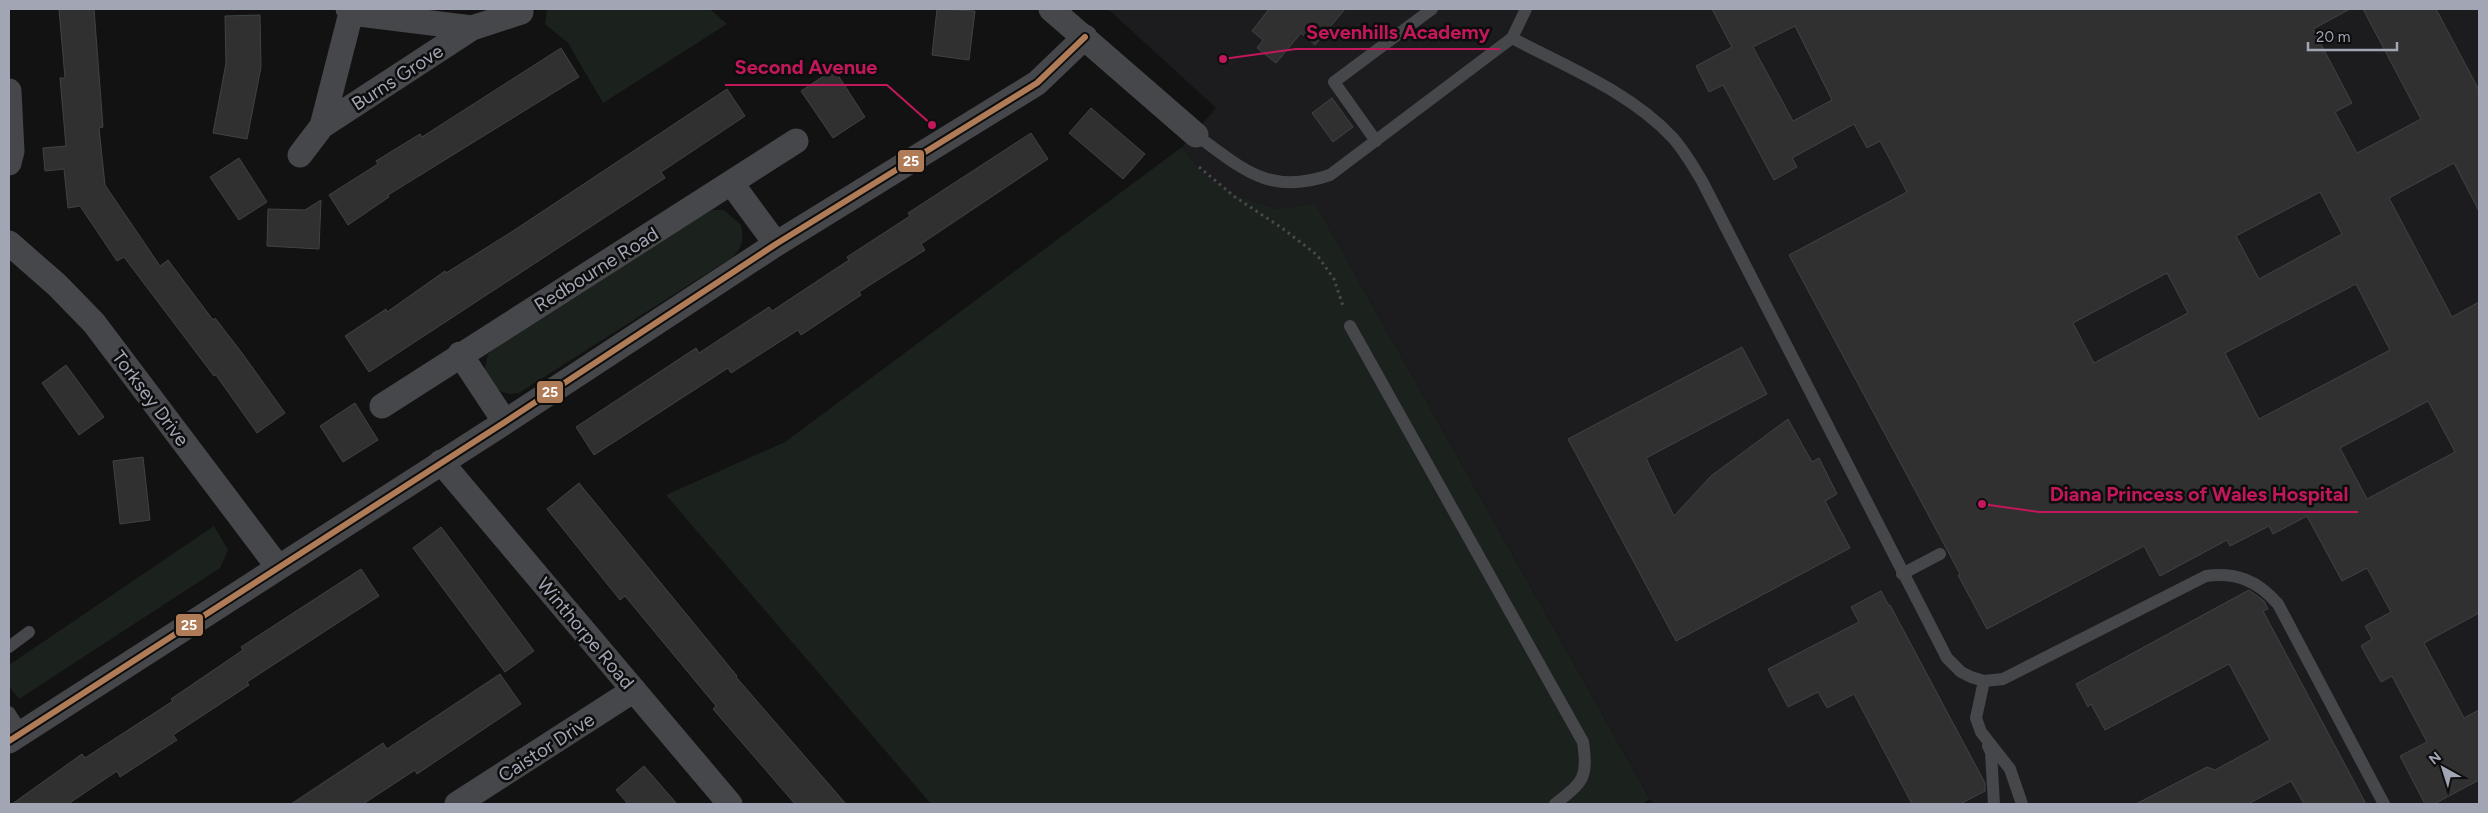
<svg xmlns="http://www.w3.org/2000/svg" width="2488" height="813" font-family="Figtree,sans-serif">
  <style>
    .built { fill: #1c1c1e }
    .green { fill: #1b211c }
    .building { fill: #303031; stroke: #414246; fill-rule: evenodd }
    .lines { fill: none; stroke-linecap: round; stroke-linejoin: round }
    .path { stroke: #48484d; stroke-width: 3; stroke-dasharray: 2.5 4; stroke-linecap: butt }
    .service { stroke: #46474b; stroke-width: 12 }
    .minor { stroke: #46474b; stroke-width: 25 }
    .bus-1-casing { stroke: #0d0d0e; stroke-width: 10 }
    .bus-1 { stroke: #b07c57; stroke-width: 6 }
    .labels { text-anchor: middle; stroke-width: 5; stroke-linejoin: round; paint-order: stroke }
    .street-label { font-size: 19px; fill: #a2a6b4; stroke: #0d0d0e }
    .leader { fill: none; stroke: #c2185b; stroke-width: 2 }
    .callout-dot { fill: #c2185b; stroke: #0d0d0e; stroke-width: 2 }
    .callout-label { font-size: 20px; text-anchor: middle; font-weight: bold; fill: #c2185b; stroke: #0d0d0e; stroke-width: 5; stroke-linejoin: round; paint-order: stroke }
    .line-badge { stroke: #0d0d0e; stroke-width: 2 }
    .badge-label { font-size: 14px; text-anchor: middle; font-weight: bold; fill: #fff }
  </style>
  <rect width="100%" height="100%" fill="#121212"/>
  <!-- built -->
  <path class="built" d="M1108,9h1371v795h-826l-338,-601 -38,6 -42,-14 -33,-23 -20,-25 34,-39z"/>
  <!-- green -->
  <path class="green" d="M547,9h163l17,15 -124,79 -35,-60 -23,-19z
    M1182,147l20,25 33,23 42,14 38,-6 335,596 -7,5h-712l-265,-309 119,-53z
    M710,210h14l17,15c3,16 2,22 -10,33l-212,135c-19,4 -26,-7 -35,-21l4,-18 17,-13z
    M214,526l14,24 -8,18 -201,131 -10,-13v-21z"/>
  <!-- building -->
  <path class="building" d="M59,9h35l9,118 -4,1 6,57 55,81 8,-6 45,60 2,-2 27,35 43,60 -28,20 -41,-58 -2,1 -90,-119 -7,4 -37,-55 -12,2 -4,-39 -19,2 -2,-23 23,-2 -6,-68h5z
    M937,9l38,2 -6,49 -37,-5z
    M1269,9h76l-30,36 -14,-12 -25,30 -19,-15 6,-8 -11,-9z
    M1712,9h638l-37,20 39,74 -17,9 22,41 64,-34 -58,-110h73l43,81v121l-25,-48 -65,35 63,119 27,-15v311l-55,30 40,75 15,-8v70l-45,24h-9l-25,-48 27,-14 -35,-66 -11,6 -20,-36 11,-7 -7,-13 26,-14 -24,-44 -25,13 -35,-65 -34,18 -4,-8 -39,20 -3,-6 -67,36 -16,-30 -157,83 -29,-54 2,-1 -171,-319 118,-63 -27,-51 -13,7 -13,-24 -62,34 5,9 -23,13 -51,-95 -14,7 -13,-26 36,-19zM1795,26l37,74 -39,21 -40,-74zM2320,192l22,42 -83,45 -23,-43zM2167,273l21,40 -94,50 -21,-40zM2356,284l34,66 -131,69 -34,-66zM2428,401l27,51 -88,47 -27,-51z
    M260,15l1,52 -14,72 -34,-6 13,-70 -1,-47z
    M561,48l18,29 -191,118 1,2 -41,28 -19,-30 49,-31 -2,-3 44,-27 2,3z
    M834,69l31,48 -32,21 -32,-47z
    M727,89l18,27 -84,56 4,6 -296,194 -24,-36 41,-27 1,3 58,-41 1,2 67,-42z
    M1332,98l21,29 -20,15 -21,-29z
    M1091,108l54,46 -22,25 -54,-46z
    M1031,133l17,26 -127,85 4,6 -66,42 2,3 -60,40 -3,-5 -67,43 -3,-5 -134,87 -18,-28 120,-79 3,5 70,-46 3,4 77,-51 -2,-3 63,-41 -2,-3z
    M239,158l28,44 -28,18 -29,-43z
    M321,200l-2,49 -52,-3 1,-37 37,1z
    M1742,347l25,47 -121,64 28,58 37,-40 77,-57 24,43 7,-4 18,36 -12,7 25,47 -174,93 -108,-202z
    M66,365l38,52 -25,18 -37,-52z
    M355,403l23,37 -35,22 -23,-36z
    M143,457l7,63 -30,4 -7,-63z
    M579,483l158,193 -1,1 110,127h-51l-82,-95 3,-3 -91,-110 -5,4 -73,-91z
    M441,527l93,124 -29,21 -92,-124z
    M361,569l18,27 -132,86 2,3 -76,50 4,5 -57,37 -3,-6 -49,33h-56l70,-50 3,4 88,-57 -2,-2 72,-49 -2,-3z
    M2249,590l15,11 4,8 -5,2 103,193h-62l-13,-23 -43,23h-112l71,-37 8,3 55,-30 -41,-76 -124,66 -14,-26 -3,3 -12,-23z
    M1881,591l8,15 1,-1 95,178v8l-25,13h-48l-58,-110 -27,14 -9,-16 -30,15 -20,-38 91,-47 -8,-15z
    M500,674l21,30 -104,70 -2,-4 -52,34h-72l92,-61 4,6z
    M644,766l33,38h-49l-12,-14z"/>
  <g class="lines">
    <!-- path -->
    <path class="path" d="M1199,167l36,30 47,31 35,27 17,24 9,27"/>
    <!-- service -->
    <path class="service" d="M1512,38c53,28 118,54 160,99 12,13 21,29 30,44l245,477 14,14 10,5 13,4 19,-2 203,-103c31,-4 52,5 72,28l106,200
      M1196,135c47,34 73,61 134,40l182,-137 14,-29
      M1376,141l-42,-59 98,-73
      M1350,326l233,416c5,36 1,39 -28,62
      M1902,574l38,-20
      M9,647l20,-15
      M1984,681l-8,37 5,14 29,37 12,35
      M9,712l13,20
      M1988,746l3,6 3,52"/>
    <!-- minor -->
    <path class="minor" d="M348,9l3,4 121,15 49,-16
      M1051,9l145,126
      M9,91l3,60 -3,12
      M322,126l29,-113
      M300,155l22,-29 150,-98
      M732,184l44,60
      M9,243l48,42 37,38 184,244
      M460,354l45,68
      M382,406l414,-265
      M441,462l289,342
      M9,741l496,-319 271,-178 261,-161 48,-46
      M457,804l177,-114"/>
    <defs>
      <path id="bus-1" d="M9,741l496,-319 271,-178 261,-161 48,-46"/>
    </defs>
    <!-- bus-1 casing -->
    <use href="#bus-1" class="bus-1-casing"/>
    <!-- bus-1 -->
    <use href="#bus-1" class="bus-1"/>
  </g>
  <g class="labels">
    <!-- street labels -->
    <g class="street-label">
      <text transform="translate(397 77) rotate(-33)" y="7">Burns Grove</text>
      <text transform="translate(596 269) rotate(-32)" y="7">Redbourne Road</text>
      <text transform="translate(151 398) rotate(53)" y="7">Torksey Drive</text>
      <text transform="translate(586 633) rotate(50)" y="7">Winthorpe Road</text>
      <text transform="translate(546 747) rotate(-33)" y="7">Caistor Drive</text>
    </g>
  </g>
  <!-- callouts -->
  <path class="leader" d="M1223 59L1296 49H1500M932 125L887 85H725M1982 504L2039 512H2358"/>
  <g class="callout-dot">
    <circle cx="1223" cy="59" r="5"/>
    <circle cx="932" cy="125" r="5"/>
    <circle cx="1982" cy="504" r="5"/>
  </g>
  <g class="callout-label">
    <text x="1398" y="39">Sevenhills Academy</text>
    <text x="806" y="74">Second Avenue</text>
    <text x="2199" y="501">Diana Princess of Wales Hospital</text>
  </g>
  <g class="line-badge">
    <rect x="897" y="149" width="28" height="24" rx="5" fill="#b07c57"/>
    <rect x="536" y="380" width="28" height="24" rx="5" fill="#b07c57"/>
    <rect x="175" y="613" width="29" height="24" rx="5" fill="#b07c57"/>
  </g>
  <g class="badge-label">
    <text x="911" y="166">25</text>
    <text x="550" y="397">25</text>
    <text x="189" y="630">25</text>
  </g>
  <!-- border -->
  <rect width="2488" height="813" fill="none" stroke="#a2a6b4" stroke-width="20"/>
  <!-- north arrow -->
  <g transform="translate(2443 768) rotate(321)" stroke="#0d0d0e" stroke-width="4" paint-order="stroke">
  <path d="M0-4L9 19L0 12L-9 19Z" fill="#a2a6b4"/>
  <text y="-8" font-size="14" font-weight="bold" text-anchor="middle" fill="#a2a6b4">N</text>
  </g>
  <!-- scale -->
  <path d="M2308 42v8h89v-8" fill="none" stroke="#a2a6b4" stroke-width="2.5"/>
  <text x="2316" y="42" font-size="15" fill="#a2a6b4" stroke="#0d0d0e" stroke-width="4" paint-order="stroke">20 m</text>
</svg>
